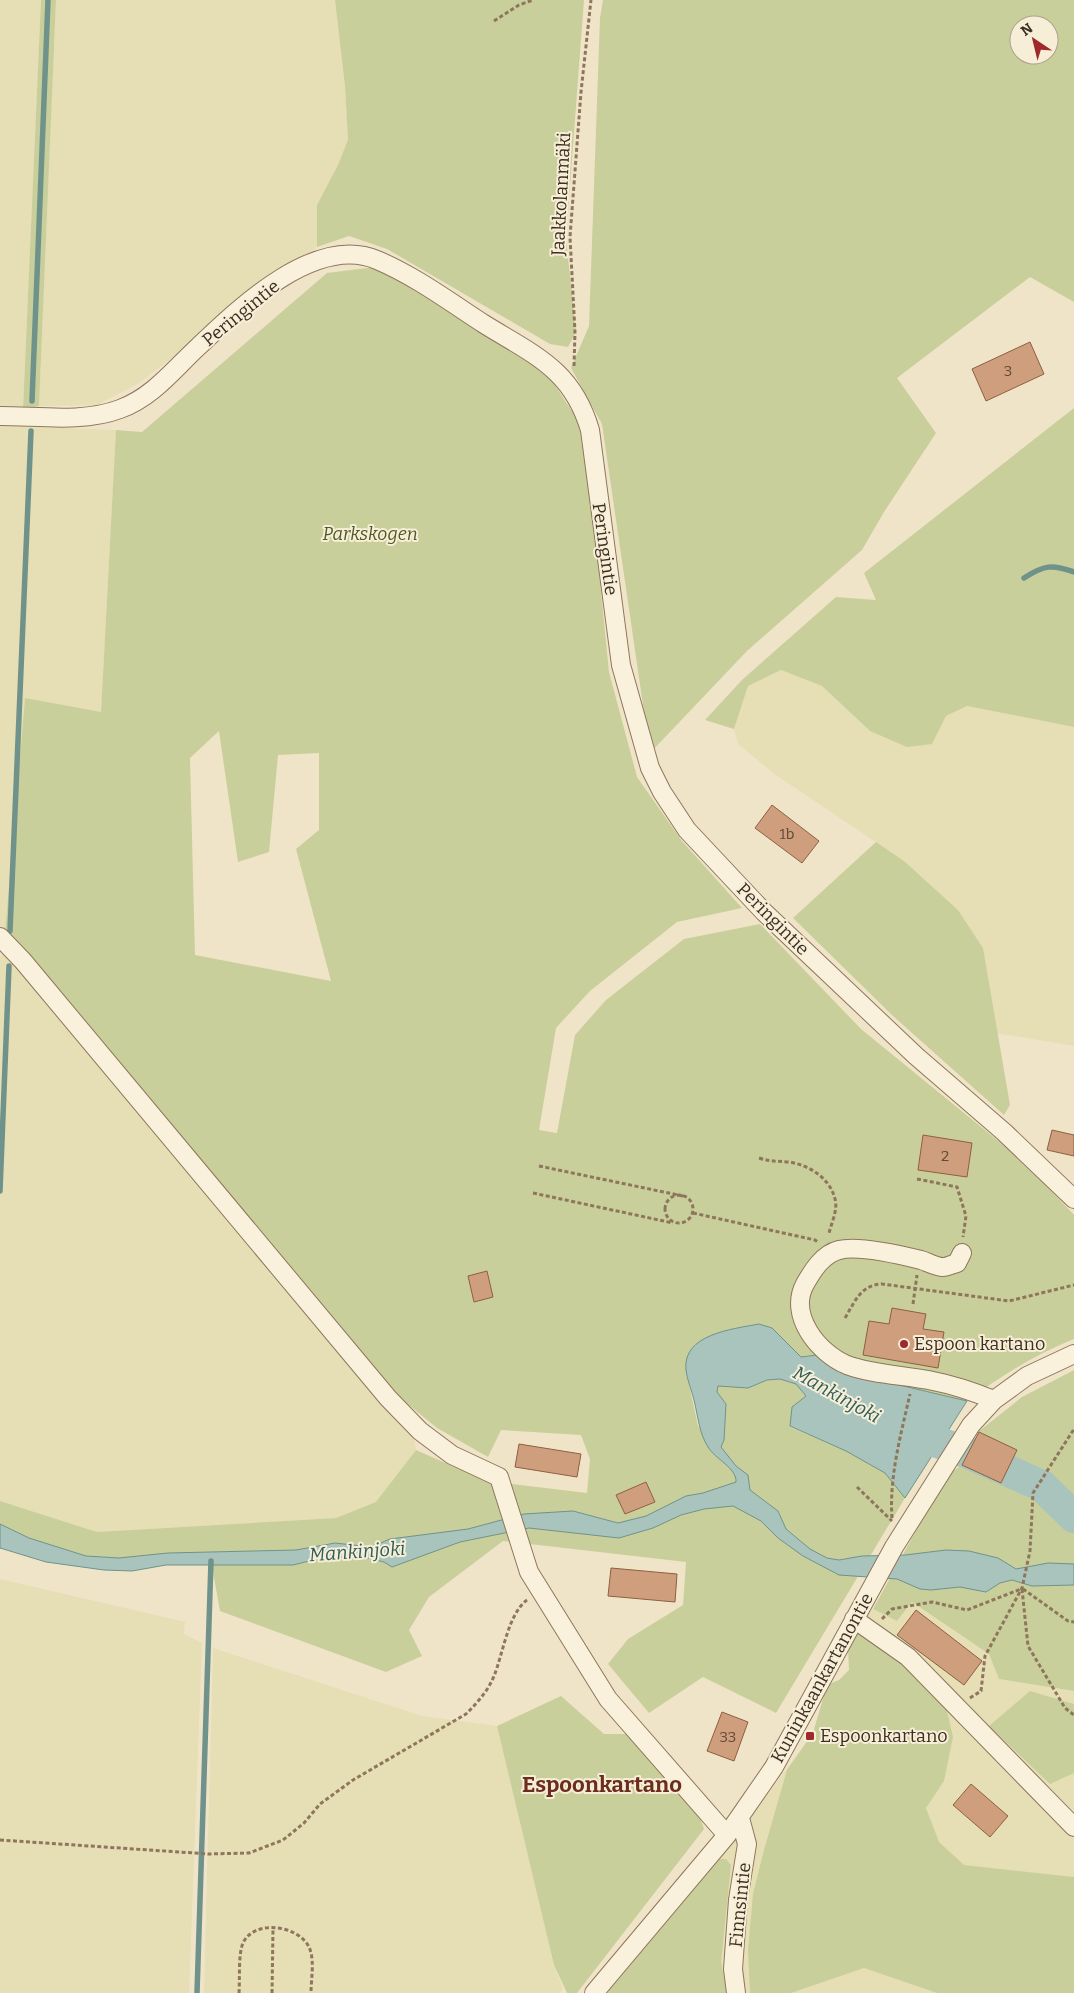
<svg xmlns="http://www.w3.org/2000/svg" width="1074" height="1993" font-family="Bitter,serif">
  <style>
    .farmland { fill: #e6deb5 }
    .green { fill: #c9cf9b; fill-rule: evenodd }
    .water { fill: #a9c4bc; stroke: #6f938a }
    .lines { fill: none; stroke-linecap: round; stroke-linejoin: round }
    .stream { stroke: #6f938a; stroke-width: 5.5 }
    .river { stroke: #a9c4bc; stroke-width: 32 }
    .building { fill: #cf9f7d; stroke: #8d5f41 }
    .minor-casing { stroke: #8d765c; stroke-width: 20 }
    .path { stroke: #8d765c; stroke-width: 3; stroke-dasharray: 4 2.5; stroke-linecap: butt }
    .minor { stroke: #faf1dc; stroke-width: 18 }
    .poi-dot { fill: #9e2a2b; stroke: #f7eed8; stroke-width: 2 }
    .labels { text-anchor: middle; stroke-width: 4; stroke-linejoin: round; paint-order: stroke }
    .number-label { font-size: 15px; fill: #624a37 }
    .street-label { font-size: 18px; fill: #3d2e20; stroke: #f7eed8 }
    .park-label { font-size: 18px; font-style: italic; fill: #4d5a26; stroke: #f7eed8 }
    .poi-label { font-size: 18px; fill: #3d2e20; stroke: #f7eed8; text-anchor: start }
    .water-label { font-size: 19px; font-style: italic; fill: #2f5d5a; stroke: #f7eed8 }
    .district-label { font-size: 22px; font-weight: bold; fill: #6b2e1e; stroke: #f7eed8 }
  </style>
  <rect width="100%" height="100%" fill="#f0e4c8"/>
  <!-- farmland -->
  <path class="farmland" d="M0,0h41l-18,409h-23z
    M56,0h279l10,86 3,54 -9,25 -22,40v42l-178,136 -42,22 -58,1z
    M0,426l116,4 -15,283 -76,-15 -20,235 -5,-6z
    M781,670l41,16 48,45 62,13 14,-28 21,-10 107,21v319l-78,-13 -13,-85 -25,-38 -54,-49 -131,-88 -35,-29 -4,-15 14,-43z
    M13,954l400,479 3,17 -40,53 -40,15 -239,14 -97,-31v-544l2,-2z
    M0,1579l185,43 -1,12 18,9 -13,350h-189z
    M912,1602l77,52 10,25 75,12v302h-467l113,-134 93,-126 14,-48 12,-5 10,-10 -1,-25 9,-16 16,-20 24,12z
    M213,1648l209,68 75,10 57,239 9,24 -3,4h-356z"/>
  <!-- green -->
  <path class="green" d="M41,0h15l-17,406 -16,3z
    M335,0h249l-18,239 10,93 -8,15 -18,-3 -163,-95 -38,-13 -32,11v-42l21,-40 10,-25 -3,-54z
    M603,0h471v302l-44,-25 -133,101 39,55 -52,79 -22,38 -115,101 -97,102 -48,-329 -31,-56 18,-42 11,-308zM1019,25h30v30h-30z
    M375,267l160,88 50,76 24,241 28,105 45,64 60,67 -65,14 -87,69 -34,37 -17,102 18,3 18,-98 31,-35 78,-61 76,-15 101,105 162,132 51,54v124c-40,16 -73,37 -107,62l-127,-30 -23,-16 -16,2 -29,-29 -86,42 12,56 21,26 5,-12 2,-36 -9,-12 1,-6 30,2 19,-8 13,-1 16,5 10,12 -9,7 -7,24 56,24 39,22 20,25 -129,215 -73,-36 -54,36 -41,-49 20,-25 55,-34 3,-43 -183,-21 -74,56 -20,33 13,26 -36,16 -166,-61 -9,-50h-130l-81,-20v-40l97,31 239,-14 40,-16 40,-52 70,31 101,12 3,-34 -9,-24 -80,-5 -13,27 -51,-29 -44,-36 -388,-459 20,-235 76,14 15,-282 26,2 185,-159zM219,731l19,131 31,-10 9,-97 41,-2v77l-23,19 35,132 -136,-26 -5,-197z
    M1074,408v319l-107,-21 -21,10 -14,28 -25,3 -37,-16 -48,-45 -41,-16 -33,16 -14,43 -29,-9 37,-40 94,-83 40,3 -12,-27z
    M876,842l28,19 54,49 25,38 27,157 -6,10 -111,-99 -100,-98z
    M1074,1370v321l-75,-12 -10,-25 -77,-52 -15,19 -24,-12 73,-133 16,-11 39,18 15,-33 -38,-18 44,-35z
    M857,1629l44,32 46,50 6,26 -9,44 -18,27 13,34 25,23 110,12v116h-137l-73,-25 -73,25h-41l-2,-43 5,-56 11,-44 23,-80 26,-37 14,-48 12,-5 10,-10 -1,-25z
    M1030,1691l44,13v69l-24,11 -61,-58z
    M561,1696l43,38h23l73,83 4,12 -127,164h-10l-13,-28 -57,-239z
    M720,1859h6l5,6 -10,97 6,31h-120z"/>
  <!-- water -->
  <path class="water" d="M759,1324l13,4 29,29 16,-2 23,16 127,30 -62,97 -20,-25 -39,-22 -56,-25 2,-19 14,-11 -10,-12 -16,-5 -13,1 -19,8 -30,-2 -1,6 9,12 -2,36 -3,7 15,19 12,9 2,15 28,21 8,18 24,20 17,9 12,2 23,-4 43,-1 41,-5 23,1 29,7 18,11 32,-6 26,1v21l-42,1 -20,-6 -12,3 -14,9 -26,-5 -29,3 -11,-1 -23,-10 -58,-4 -36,-19 -25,-18 -17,-17 -28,-15 -29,3 -23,6 -28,13 -34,10 -90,-10 -69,14 -68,25 -8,-5 -24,-6 -39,2 -28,7h-127l-34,6 -28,-1 -58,-8 -46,-14v-24l29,14 57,18 33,2 49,-5 128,-3 39,-7 36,4 19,-8 78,-10 56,-15 49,-3 45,12 28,-7 40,-20 17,-3 33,-11c1,-14 -21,-23 -28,-35 -9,-14 -10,-31 -14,-47 -2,-9 -7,-20 -8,-30 -4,-36 47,-41 73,-46z
    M1041,1495l33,19v10l-25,-16 -9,-10z"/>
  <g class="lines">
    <!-- stream -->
    <path class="stream" d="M32,401l16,-401
      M1024,578c20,-13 28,-14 50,-6
      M10,931l21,-500
      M0,1191l9,-225
      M197,1993l14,-432"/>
    <!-- river -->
    <path class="river" d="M898,1428l70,25 74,33 32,31"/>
  </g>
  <!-- building -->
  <path class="building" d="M1030,342l14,32 -58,27 -14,-32z
    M772,805l47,36 -17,22 -47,-35z
    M1052,1130l22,5v21l-27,-6z
    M923,1135l49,8 -5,34 -49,-7z
    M487,1271l6,26 -19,5 -6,-26z
    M892,1308l34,6 -3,15 21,3 -6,36 -75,-13 6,-34 20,3z
    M979,1432l38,18 -16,33 -39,-18z
    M519,1444l62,10 -4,23 -62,-10z
    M646,1482l9,20 -30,12 -9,-19z
    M611,1568l66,6 -2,28 -67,-6z
    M916,1610l66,51 -18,24 -67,-50z
    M722,1712l26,10 -14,39 -27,-10z
    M971,1784l37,32 -18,21 -37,-32z"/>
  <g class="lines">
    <defs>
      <path id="minor" d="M0,416c39,0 83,7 120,-7 33,-12 54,-40 79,-63 41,-39 117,-112 178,-86 38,16 73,42 107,64 50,31 88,45 106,106l31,235 29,103 12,24 25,38 77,82 152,144 88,76 70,67
        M0,937l23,24 365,437 32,33 32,24 47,22 30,95 79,127 119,136
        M962,1253l-5,10c-4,1 -10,4 -14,4 -7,0 -15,-5 -22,-7 -20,-5 -63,-15 -82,-10 -16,4 -26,20 -34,34 -17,31 13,69 42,81 27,10 58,10 86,16 21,4 41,11 61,19
        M854,1619l54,38 166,170
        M594,1993l133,-158 47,-68 120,-220 77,-122 23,-25 33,-24 47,-22
        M736,1993l-3,-24 5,-69 9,-56 -7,-26"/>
    </defs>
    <!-- minor casing -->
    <use href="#minor" class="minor-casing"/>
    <!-- path -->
    <path class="path" d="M494,21l25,-16 14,-5
      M574,366l1,-34 -5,-95 11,-145 10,-92
      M759,1158c13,4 18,3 30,4 20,3 41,16 46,37 3,10 -3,23 -6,34
      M539,1166l144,30
      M917,1179l40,8 9,29 -3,21
      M533,1193l140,30
      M665 1209a14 14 0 1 1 28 0a14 14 0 1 1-28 0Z
      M693,1213l122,27 4,3
      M913,1304l4,-29
      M845,1318c10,-17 16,-33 37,-34l127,17 65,-16
      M857,1487l35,34
      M892,1518c-3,-41 9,-84 18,-124
      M1022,1589l6,57 37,62 9,7
      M1023,1589l45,32 6,1
      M882,1619l10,-10 40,-7 35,8 54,-21
      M970,1698l11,-7 4,-35 37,-68 8,-37 3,-58 41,-64
      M0,1840l209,14 40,-1 34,-13 21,-17 16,-19 33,-24 113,-66c11,-11 22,-23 28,-38 9,-22 14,-62 33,-76
      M239,1993c1,-13 -1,-39 4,-50 11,-24 55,-18 66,4 6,13 2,32 2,46
      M272,1993l1,-64"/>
    <!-- minor -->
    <use href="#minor" class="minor"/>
  </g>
  <!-- markers -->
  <g class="poi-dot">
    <circle cx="904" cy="1344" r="5"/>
    <rect x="805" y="1731" width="10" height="10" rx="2.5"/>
  </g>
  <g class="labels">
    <!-- number labels -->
    <g class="number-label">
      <text x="1008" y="376">3</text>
      <text x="787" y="839">1b</text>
      <text x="945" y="1161">2</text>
      <text x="728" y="1742">33</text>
    </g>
    <!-- street labels -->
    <g class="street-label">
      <text transform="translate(561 194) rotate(-87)" y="6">Jaakkolanmäki</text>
      <text transform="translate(241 313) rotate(-39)" y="6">Peringintie</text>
      <text transform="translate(605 549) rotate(82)" y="6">Peringintie</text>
      <text transform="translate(773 919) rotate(45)" y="6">Peringintie</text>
      <text transform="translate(822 1678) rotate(-61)" y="6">Kuninkaankartanontie</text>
      <text transform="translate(740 1905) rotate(-84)" y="6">Finnsintie</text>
    </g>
    <!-- park labels -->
    <g class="park-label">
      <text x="370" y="540">Parkskogen</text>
    </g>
    <!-- poi labels -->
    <g class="poi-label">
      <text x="914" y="1350">Espoon kartano</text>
      <text x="820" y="1742">Espoonkartano</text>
    </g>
    <!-- water labels -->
    <g class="water-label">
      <text transform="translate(837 1394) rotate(29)" y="7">Mankinjoki</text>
      <text transform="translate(357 1551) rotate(-4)" y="7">Mankinjoki</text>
    </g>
    <!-- district labels -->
    <g class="district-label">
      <text x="602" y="1792">Espoonkartano</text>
    </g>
  </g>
  <!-- north arrow -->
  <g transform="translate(1034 40) rotate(325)"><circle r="24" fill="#f7eed8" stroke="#ada18e"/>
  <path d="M0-4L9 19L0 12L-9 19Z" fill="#9e2a2b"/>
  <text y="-8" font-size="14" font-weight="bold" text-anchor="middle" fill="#3d2e20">N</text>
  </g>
</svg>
